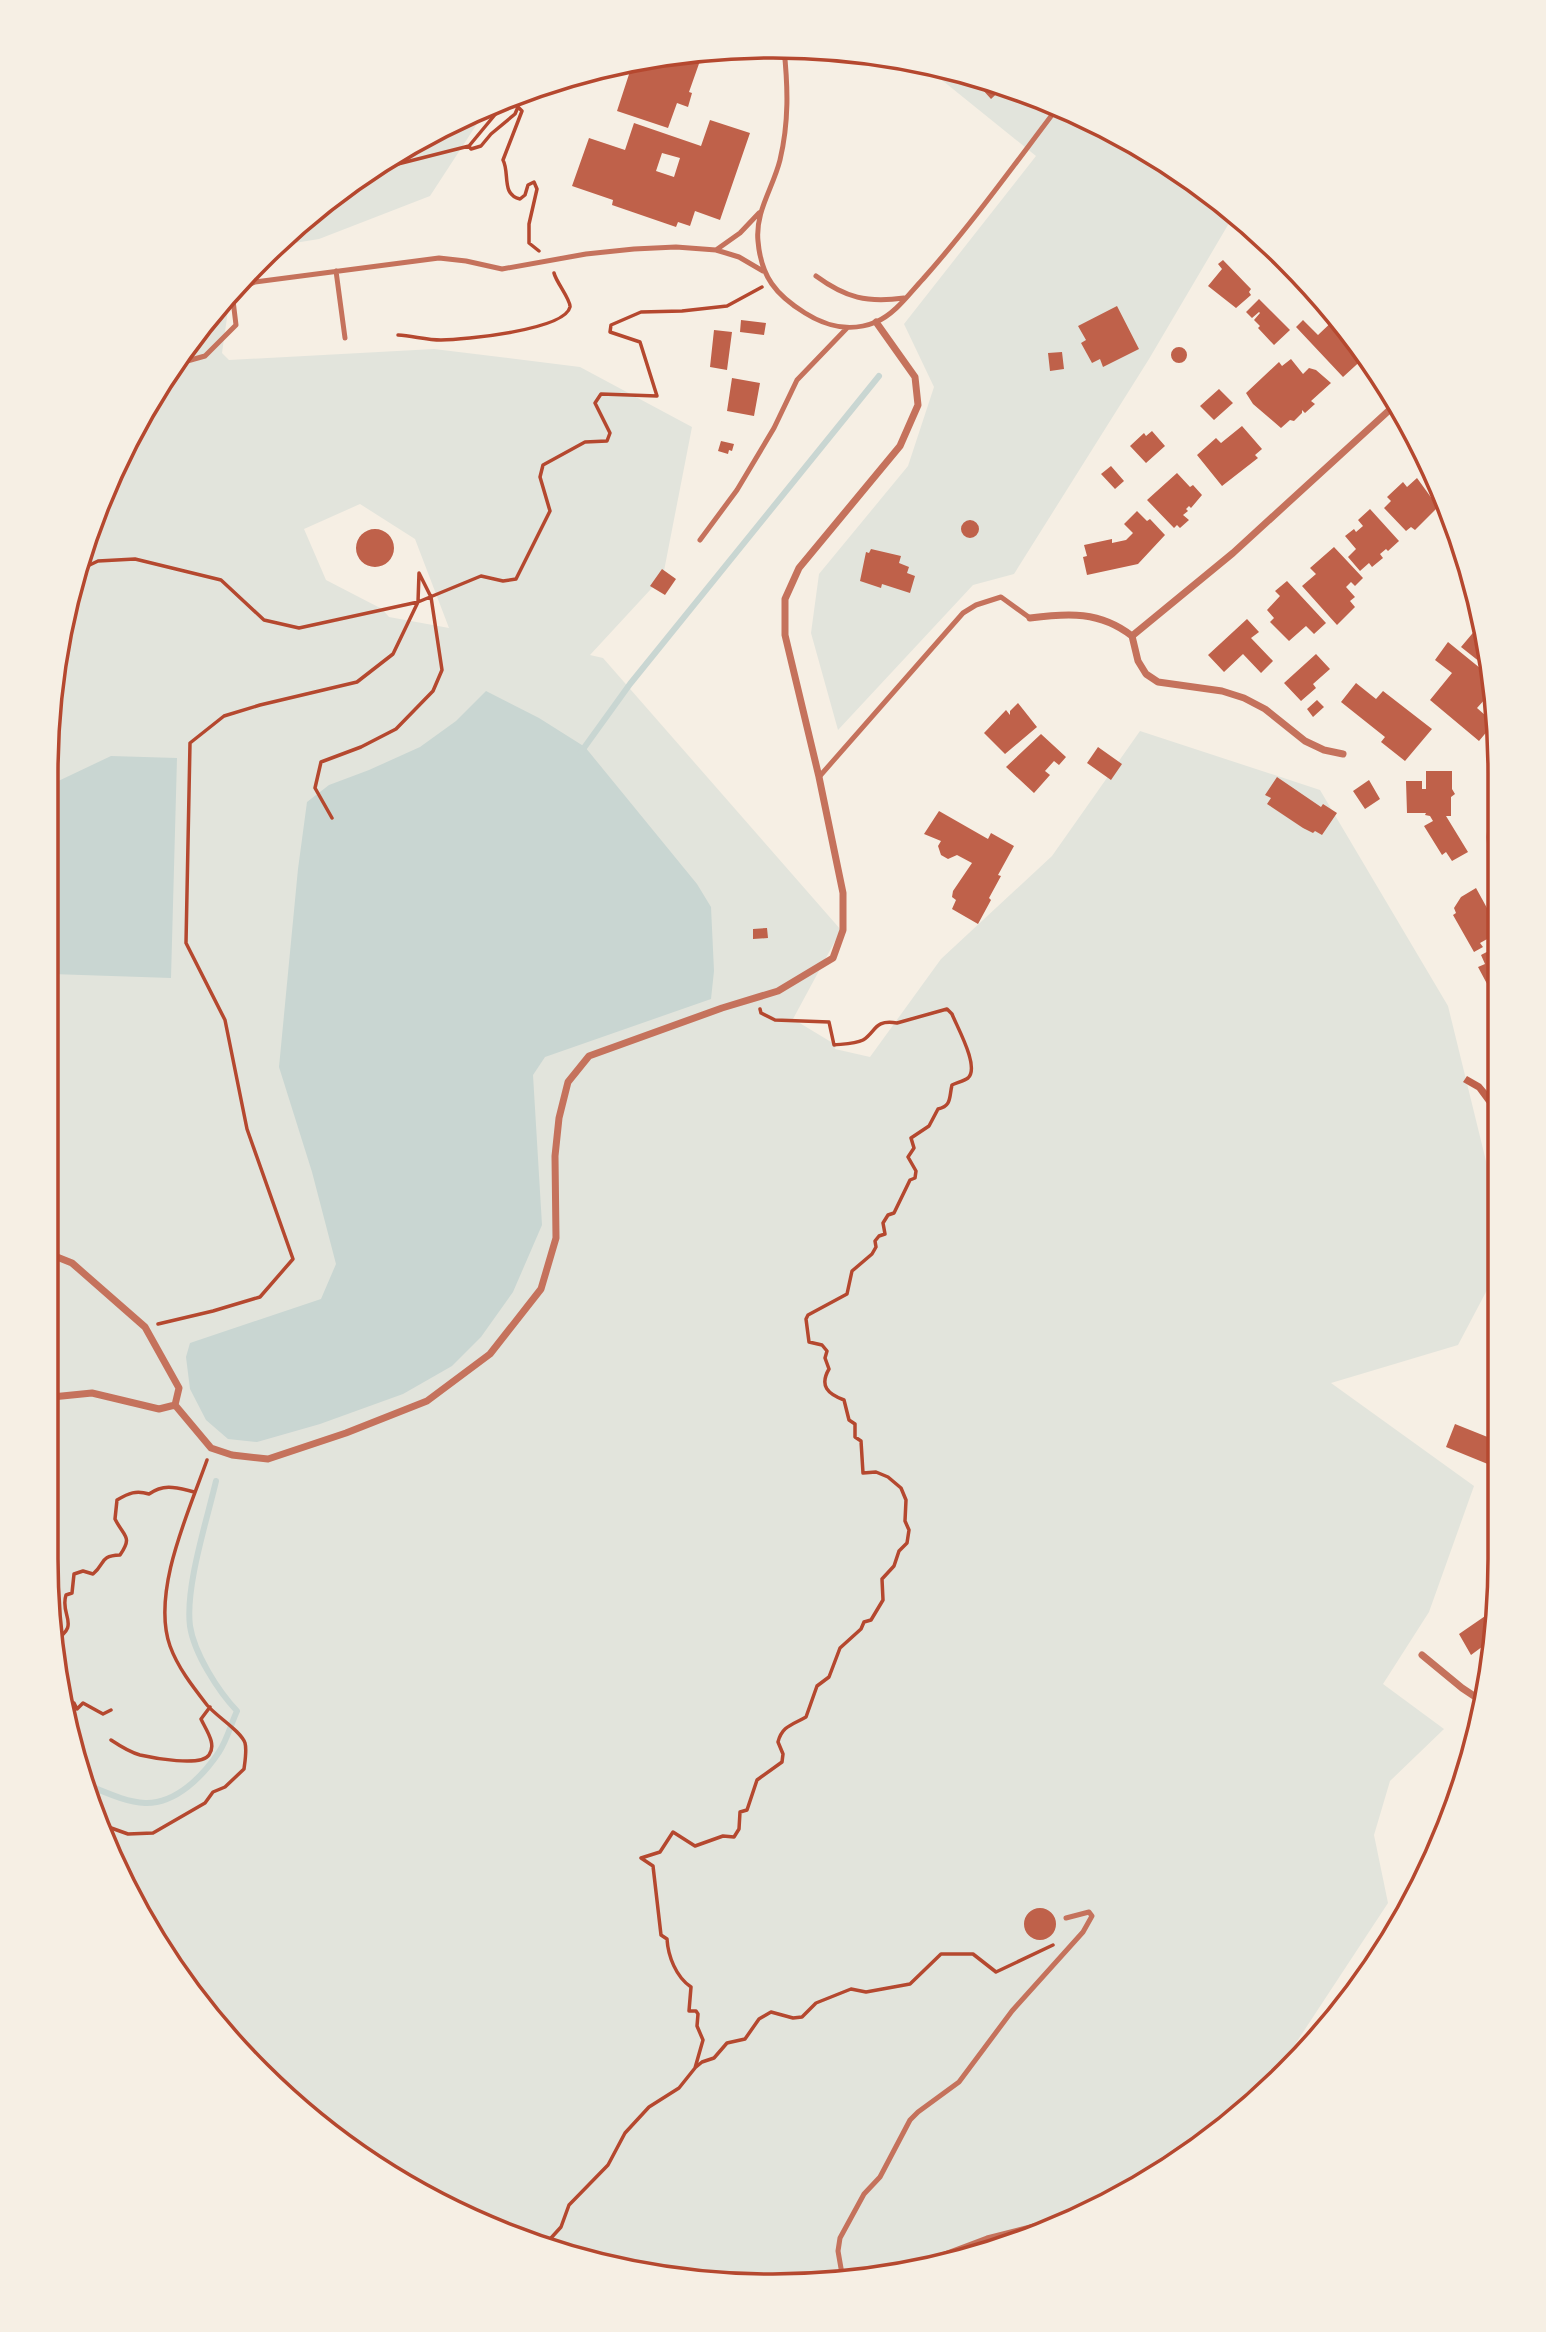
<svg xmlns="http://www.w3.org/2000/svg" width="1546" height="2332" font-family="'IBM Plex Serif',serif">
  <style>
    .green { fill: #e2e4dc; fill-rule: evenodd }
    .water { fill: #c9d6d2 }
    .lines { fill: none; stroke-linecap: round; stroke-linejoin: round }
    .stream { stroke: #c9d6d2; stroke-width: 6 }
    .building { fill: #bf614a; fill-rule: evenodd }
    .path { stroke: #b5482f; stroke-width: 3.5 }
    .service { stroke: #c5725c; stroke-width: 5 }
    .minor { stroke: #c5725c; stroke-width: 7 }
    .rim { fill: none; stroke: #b5482f; stroke-width: 3.5 }
  </style>
  <rect width="100%" height="100%" fill="#f6efe4"/>
  <!-- green -->
  <path class="green" d="M922,64l85,20 130,59 98,70 -86,146 -135,215 -41,11 -135,145 -27,-97 8,-59 89,-108 26,-79 -30,-63 132,-168z
    M488,107l-58,89 -111,43 -43,7 54,-50 122,-76z
    M231,289l-9,64 7,7 205,-11 146,18 112,60 -29,149 -73,79 13,3 238,272 -48,89 43,26 -1,4 35,8 71,-98 111,-103 88,-125 180,59 128,216 49,200 -1,67 -38,72 -127,38 143,103 -45,126 -46,72 61,45 -54,52 -16,54 14,68 -123,187 -49,46 -79,53 -176,73 -140,23h-95l-95,-13 -136,-41 -165,-95 -104,-97 -58,-75 -84,-172 -32,-138v-976l32,-138 36,-88zM360,504l55,35 34,89 -60,-11 -7,-8 -56,-29 -22,-51z"/>
  <!-- water -->
  <path class="water" d="M486,691l53,27 46,29 112,137 14,23 3,64 -3,28 -166,58 -12,18 9,150 -29,67 -32,45 -29,29 -49,28 -83,30 -63,18 -29,-3 -22,-19 -16,-31 -4,-32 4,-14 131,-44 15,-35 -24,-92 -33,-105 19,-198 9,-67 22,-17 40,-15 51,-23 36,-26z
    M111,756l66,2 -6,220 -119,-4v-190z"/>
  <g class="lines">
    <!-- stream -->
    <path class="stream" d="M581,752l49,-68 249,-308
      M82,1783c19,7 42,19 63,20 31,1 58,-27 74,-51 8,-12 12,-28 18,-41 -19,-20 -43,-58 -47,-85 -5,-39 17,-106 26,-145"/>
  </g>
  <!-- building -->
  <path class="building" d="M687,53l14,5 -12,34 3,1 -4,14 -11,-4 -9,25 -51,-17 16,-49z
    M975,77l27,6 5,1 -16,15 -18,-20z
    M710,120l40,13 -30,87 -25,-9 -5,15 -12,-4 -2,5 -64,-22 1,-5 -41,-14 17,-48 36,12 9,-27 67,23zM662,153l18,5 -6,19 -18,-6z
    M1223,260l28,29 -2,3 2,3 -15,13 -28,-22 14,-17 -4,-5z
    M1306,283l17,18 -6,6 -17,-19z
    M1259,299l31,31 -16,15 -16,-17 2,-2 -6,-6 6,-7 -1,-1 -7,6 -6,-6z
    M1117,306l22,43 -36,18 -3,-8 -8,4 -11,-20 5,-3 -8,-14z
    M1337,317l13,13 16,26 -23,21 -47,-50 7,-7 15,15z
    M741,320l25,3 -2,12 -24,-3z
    M714,330l18,2 -5,38 -17,-3z
    M1171 355a8 8 0 1 1 16 0a8 8 0 1 1-16 0Z
    M1062,352l2,17 -14,2 -2,-18z
    M1291,359l12,15 6,-6 7,2 15,13 -20,18 4,3 -10,9 -3,-3v3l-8,8 -4,-1 -9,8 -28,-24 -7,-11 33,-31 3,4z
    M732,378l28,5 -6,33 -27,-5z
    M1219,389l14,14 -19,17 -14,-14z
    M1242,426l20,23 -7,6 3,3 -36,28 -25,-31 19,-17 5,5z
    M1152,431l13,15 -19,17 -16,-17 14,-13 2,3z
    M721,441l13,3 -2,7 -3,-1 -1,4 -10,-3z
    M1422,445l4,7 12,32 -23,-25z
    M1111,466l13,15 -9,8 -14,-15z
    M1177,473l13,14 3,-2 9,10 -11,13 -2,-2 -3,3 2,2 -5,4 6,5 -9,8 -3,-3 -3,3 -27,-28z
    M1417,478l21,29 -23,23 -4,-3 -5,4 -22,-23 7,-7 -4,-4 16,-15 4,5z
    M1370,509l29,32 -11,10 -2,-2 -6,5 3,4 -11,9 -3,-4 -9,8 -12,-14 8,-8 -11,-13 9,-7 2,3 7,-6 -5,-6z
    M1137,511l10,10 3,-2 15,16 -27,29 -51,11 -4,-18 4,-1 -3,-11 28,-6v4l14,-3 7,-7 -9,-9z
    M961 529a9 9 0 1 1 18 0a9 9 0 1 1-18 0Z
    M356 548a19 19 0 1 1 38 0a19 19 0 1 1-38 0Z
    M1334,547l29,31 -8,8 -4,-4 -5,5 9,10 -5,4 5,6 -18,18 -35,-39 14,-12 -6,-6z
    M871,549l30,7 -2,7 10,4 -2,6 8,3 -5,17 -28,-9 -1,4 -21,-7 6,-29 3,1z
    M662,569l14,10 -11,16 -15,-9z
    M1287,581l39,42 -12,11 -8,-8 -17,15 -19,-19 4,-4 -7,-8 13,-14 -5,-5z
    M1247,619l12,13 -8,6 22,23 -12,12 -18,-19 -19,18 -16,-17z
    M1477,628h6l7,42 -29,-23z
    M1448,642l43,35 4,24 -2,2 -7,-5 -9,10 17,15 -15,18 -49,-41 22,-27 -17,-13z
    M1316,654l14,15 -17,15 3,4 -15,13 -17,-18z
    M1356,683l20,16 7,-8 49,38 -27,32 -24,-19 4,-5 -44,-35z
    M1317,700l7,7 -11,10 -6,-8z
    M1018,703l19,24 -32,27 -21,-21 22,-23 4,5v-4z
    M1041,734l25,23 -7,8 -5,-4 -9,10 5,4 -16,18 -28,-26z
    M1098,747l24,17 -11,16 -24,-17z
    M1426,771h26v18l3,5 -4,3v19h-5l22,36 -16,9 -6,-9 -4,3 -18,-29 9,-5 -3,-5 -5,-1 1,-2h-19l-1,-32h16v8h4z
    M1277,777l44,30 2,-3 14,9 -15,22 -7,-4 -2,2 -10,-5 -36,-24 4,-6 -6,-3z
    M1369,780l11,19 -15,10 -12,-18z
    M939,811l49,28 3,-6 23,13 -16,29 3,1 -12,22 2,2 -13,24 -26,-15 4,-9 -4,-3 1,-6 19,-28 -15,-8 -9,4 -7,-4 -3,-9 3,-5 -17,-7z
    M1476,888l22,40v5l-18,10 3,4 -9,5 -21,-37 3,-2 -2,-5 7,-11z
    M767,928l1,10 -15,1v-10z
    M1498,946v46l-5,3 -15,-28 7,-3 -4,-9z
    M1497,1034v19l-9,-13z
    M1467,1076l14,8 11,13 4,-3 -8,-11 8,-7 1,28 -6,5 -14,-19 -14,-8z
    M1455,1424l40,16v27l-49,-20z
    M1491,1612l3,7v19l-23,17 -12,-21z
    M1024 1924a16 16 0 1 1 32 0a16 16 0 1 1-32 0Z"/>
  <g class="lines">
    <!-- path -->
    <path class="path" d="M469,146l2,3 10,-3 10,-12 24,-20 3,-7 4,4 -19,49c7,13 -2,35 17,39l5,-4 3,-10 6,-3 3,7 -8,35v19l10,8
      M382,163l8,3 79,-20 39,-47
      M398,335c15,1 29,5 43,5 22,0 124,-10 129,-33 1,-7 -14,-25 -16,-34
      M77,571l21,-10 37,-2 86,21 43,40 35,8 119,-26 63,-26 22,5 13,-2 34,-68 -10,-34 3,-12 42,-23 22,-1 3,-8 -15,-30 6,-9 56,2 -17,-54 -30,-10 1,-7 30,-13 41,-1 45,-5 35,-19
      M158,1324l55,-13 47,-14 33,-38 -46,-130 -22,-109 -39,-77 4,-200 34,-27 36,-11 97,-23 36,-28 25,-52 1,-29 12,24 11,73 -9,21 -37,38 -35,18 -40,15 -6,26 17,30
      M52,1642c31,-17 7,-26 14,-47l6,-2 2,-19 9,-3 10,3c13,-11 6,-18 27,-19 13,-19 4,-18 -5,-36l2,-19c12,-7 19,-10 32,-6 16,-11 28,-6 46,-2
      M63,1702l11,1 3,6 6,-6 20,11 8,-4
      M111,1740c9,6 18,12 29,15 13,3 61,12 69,0 8,-11 -3,-25 -8,-36l9,-12
      M100,1824l28,10 25,-1 52,-30 8,-11 12,-5 19,-18c1,-8 3,-19 1,-26 -4,-12 -28,-26 -38,-38 -14,-18 -29,-37 -37,-59 -19,-54 19,-135 37,-186
      M696,2067l6,-5 12,-4 13,-15 18,-4 14,-20 12,-7 22,6 9,-1 14,-14 35,-14 15,3 44,-8 31,-30h32l23,18 57,-27
      M550,2248l1,-10 10,-11 8,-22 39,-40 17,-32 24,-26 30,-19 16,-20 8,-28 -6,-14 1,-12 -2,-3h-7l2,-24c-15,-10 -23,-31 -24,-48l-6,-4 -8,-69 -12,-8 19,-6 13,-20 22,14 28,-10 11,1 5,-8 1,-17 7,-2 10,-30 25,-18 1,-8 -5,-12c4,-16 14,-17 28,-25l11,-31 12,-9 11,-29 21,-19 3,-7 7,-2 12,-20 -1,-21 12,-13 5,-15 8,-8 2,-13 -4,-9 1,-21 -5,-12 -13,-11 -12,-5 -13,1 -2,-32 -6,-4v-13l-6,-4 -5,-20c-16,-6 -25,-14 -15,-31l-4,-11 2,-7 -5,-6 -13,-3 -3,-23 2,-4 39,-21 5,-23 20,-17 4,-7 -1,-6 4,-5 6,-2 -2,-11 5,-8 6,-2 16,-33 5,-2 1,-7 -8,-14 6,-9 -3,-10 18,-12 9,-17c14,-3 11,-12 14,-24 4,-2 12,-4 16,-7 12,-11 -11,-51 -16,-64l-5,-5 -50,14c-23,-4 -21,9 -34,17 -8,4 -21,4 -29,5l-5,-23 -54,-2 -14,-7 -1,-4"/>
    <!-- service -->
    <path class="service" d="M784,49c4,38 5,73 -4,111 -7,28 -25,52 -22,81 3,36 18,54 47,72 22,14 47,19 71,9 19,-8 33,-28 47,-43 48,-54 91,-114 135,-172
      M759,213l-19,20 -24,17 23,7 24,14
      M336,271l9,67
      M816,276c30,22 51,27 88,22
      M180,363l25,-7 31,-31 -4,-33 23,-10 184,-24 27,3 36,8 84,-15 48,-5 42,-2 40,3
      M700,540l37,-50 37,-62 23,-48 50,-52
      M819,777l144,-164 13,-8 25,-8 29,21
      M1099,2205l47,-29 23,-8
      M894,2273l93,-35 86,-22
      M854,2279l-12,-5 -4,-23 2,-13 24,-44 16,-17 30,-57 8,-8 41,-30 53,-71 71,-79 9,-16 -3,-4 -23,6"/>
    <!-- minor -->
    <path class="minor" d="M1030,618c38,-5 70,-7 102,18
      M1132,636l101,-83 163,-149
      M1132,636l6,25 8,13 12,8 64,9 22,7 21,11 40,32 19,9 19,4
      M1498,867c-11,-21 -11,-40 1,-60
      M52,1255l20,8 73,64 34,61 -4,17
      M52,1397l40,-4 67,16 16,-4
      M175,1405l36,43 21,7 36,4 78,-26 81,-32 63,-47 51,-65 15,-51 -1,-82 4,-38 9,-36 21,-26 133,-48 56,-17 55,-33 10,-28v-37l-24,-116 -34,-142v-36l14,-31 101,-122 18,-41 -3,-28 -39,-55
      M1422,1655l40,33 21,14"/>
  </g>
  <!-- crop -->
  <path d="M0 0H1546V2332H0ZM773 58H773A715 715 0 0 1 1488 773V1559A715 715 0 0 1 773 2274H773A715 715 0 0 1 58 1559V773A715 715 0 0 1 773 58Z" fill="#f6efe4" fill-rule="evenodd"/>
  <path class="rim" d="M773 58H773A715 715 0 0 1 1488 773V1559A715 715 0 0 1 773 2274H773A715 715 0 0 1 58 1559V773A715 715 0 0 1 773 58Z"/>
</svg>
